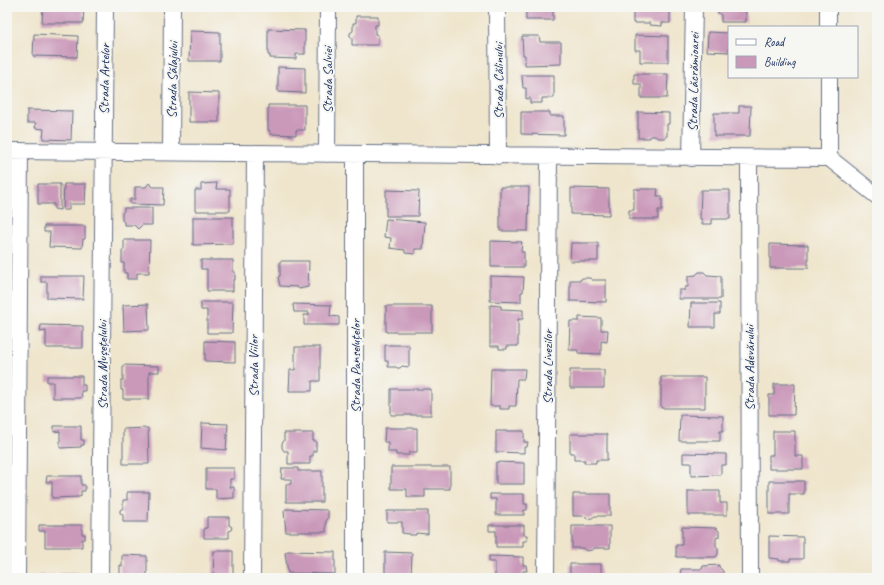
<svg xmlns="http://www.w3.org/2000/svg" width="884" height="585" font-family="Caveat,sans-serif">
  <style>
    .building { fill: #ca99ba }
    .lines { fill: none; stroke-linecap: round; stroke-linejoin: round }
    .street-casing { stroke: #656f84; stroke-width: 18 }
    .street { stroke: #fff; stroke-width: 16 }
    .labels { text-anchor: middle; stroke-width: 4; stroke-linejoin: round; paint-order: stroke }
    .street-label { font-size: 14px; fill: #1b2f5e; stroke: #f6f6f2 }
  </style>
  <rect width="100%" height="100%" fill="#f6f6f2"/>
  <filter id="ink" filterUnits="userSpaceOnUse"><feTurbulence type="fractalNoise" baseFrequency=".025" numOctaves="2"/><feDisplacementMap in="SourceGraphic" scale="8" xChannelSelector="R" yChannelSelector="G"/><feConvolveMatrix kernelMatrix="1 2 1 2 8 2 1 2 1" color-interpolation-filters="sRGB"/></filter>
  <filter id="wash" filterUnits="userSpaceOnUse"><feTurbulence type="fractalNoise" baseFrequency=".012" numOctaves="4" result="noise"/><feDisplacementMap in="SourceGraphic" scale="16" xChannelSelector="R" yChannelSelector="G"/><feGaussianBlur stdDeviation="0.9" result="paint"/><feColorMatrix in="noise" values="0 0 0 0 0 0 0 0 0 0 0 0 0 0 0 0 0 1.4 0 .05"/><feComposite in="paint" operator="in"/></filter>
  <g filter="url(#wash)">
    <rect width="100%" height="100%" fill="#efe5cc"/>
    <g id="blocks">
      <!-- building -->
      <path class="building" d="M43,7h41l-1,16h-41z
        M526,7h27v13h-27z
        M633,7h39v2h-2v14h-8v3l-12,-1v-2h-17z
        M721,7h22v4h3v11h-25v-7l-3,-2v-3z
        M356,16h22v9h-3v9l3,1v10h-26v-7l-2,-2v-3l3,-2v-8h3z
        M268,29l37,1v24h-9v5l-26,-1v-3h-2z
        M190,31l30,1v29h-31z
        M708,32l21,1v19l-22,-1z
        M34,34l44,2 -1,21 -44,-1z
        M635,35l33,1v26h-28v-12h-5z
        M522,36h17l1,6h21v22l-36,1v-10h-2z
        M278,67l27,1v25l-27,-1z
        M634,74h34l-1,24h-26v-14h-7z
        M522,75h32v23h-12v5h-12v-5l-4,1v-11h-3z
        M189,92l30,1v29h-30z
        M268,105h37v25h-9v5l-26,-1v-3l-2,-1z
        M739,106h12l-1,30h-36v-23h25z
        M27,110l45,1 -1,29 -28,-1 1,-10 -9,-1 1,-5h-9z
        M521,112h29v4h14v19l-43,-1z
        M638,112l31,1v11h-2v12l-3,2h-6l-3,-2h-5v2h-12z
        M149,183l4,4h11l-1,18 -33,-1v-5h5v-12h11z
        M217,183l-1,6h14v22h-35v-21h6v-6z
        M38,184h22v26l-6,-1v-5h-16z
        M64,184h22l-1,20h-16v6h-6z
        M500,187h29l-1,44h-28z
        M571,188l38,1v26l-38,-1z
        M634,189h24l-1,7h5v14h-4v9h-29v-9h5z
        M386,190l33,1 -1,25h-32z
        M701,190h29v29h-18v5h-10v-5h-2z
        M124,208h28v17h-10l-4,4 -4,-4h-10v-3l-2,-2v-7l2,-2z
        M193,217h40v27l-40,1z
        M386,219l39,3 -2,27h-8v5l-10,-1v-3l-15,-2 1,-10 -7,-1z
        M44,226h41v13h-2l-1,9 -33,-1 1,-15h-6z
        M124,240h26l-1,33h-12v6h-10v-6h-3v-10h-2v-13h2z
        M491,241l31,1 -1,10h3v15h-33z
        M571,243h27v18h-28z
        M770,244l38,1v23h-38z
        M201,260h32v12h2v8h-2v11h-26v-22h-6z
        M280,261h29l-1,26 -9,2 -2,-2 -17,-1 -2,-9 2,-1z
        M699,272h5l3,3 14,1v23h-42v-9h6v-3h3v-11l8,-1z
        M41,276h43l-1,23 -36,-1v-16h-6z
        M490,276l34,1 -1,15h-2v10l-31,-1z
        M582,278h8l2,2h14v22l-36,-1v-21h11z
        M201,302h32l-1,31h-25v-23h-6z
        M691,303h29v11h-5v13h-25z
        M148,304l1,26 -25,1 -1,-26z
        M293,304l38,1 -1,11 9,1v8h-35v-10h5v-3h-15z
        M490,305l11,1v3l22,1v9h-5v27h-11v3h-8v-3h-9z
        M386,306h46v26h-46z
        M579,317l22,1v12h7l-1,12 -6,-1v13l-23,-1v-3h-9l1,-29h9z
        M41,325l42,1v22h-37v-17l-6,1z
        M205,341l30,1v20l-30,-1z
        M385,345h24v22l-7,-1 -2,2h-3l-1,-1h-8v-6h-3z
        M295,347h25v34h-8v10h-23l1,-21h5z
        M123,365l36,1v6h-10v27h-26v-9h-2v-10h2z
        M491,369h34l-1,10h-7l-1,27h-7v3h-9v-3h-10z
        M570,370h34v18h-34z
        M47,376h35v9h3v6h-4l1,6 -2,1h-27v-16h-6z
        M661,377h44v31h-44z
        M774,384h21l-1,31h-25v-20h5z
        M391,389h40v26h-40z
        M680,415l43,1v15h-3v10h-41z
        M202,423l26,1 -2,26 -25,-2z
        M54,426h27v14h3v5h-3v2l-21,1v-17l-6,1z
        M148,428l1,36h-26v-35z
        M385,428h32v24h-8v3h-13v-3h-8v-10h-4z
        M496,431h28v11h4l-1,5h-3v6l-28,-1z
        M773,431h22v25h8v13h-34v-14h4z
        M284,433h29v8h3v10h-3v5h-3v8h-22v-13h-4l-2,-3v-5l2,-2z
        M570,434h37v26h-11v3h-12l1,-3h-11v-7h-4z
        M683,453l43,1v11h-5v10l-30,1v-13h-8z
        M496,462l28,1v21h-28z
        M391,467h59v22h-25v8h-18v-8h-16z
        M206,468h28v11h-4v8h4v11l-18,1v-10h-10z
        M282,468h16v3h24v31h-36v-18h5v-5h-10z
        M47,476h34v9h4v6h-4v5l-2,1 -27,1v-16h-6z
        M769,481h35v13h-15v20h-20z
        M688,491h32v12h7v12h-39z
        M127,492h22l-1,30h-25v-7l-3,-2v-3l3,-2v-8h4z
        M490,494h34v10h3v6h-3v5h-28v-16h-6z
        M573,494h37v22h-15l-3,2 -5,1 -3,-3h-11z
        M286,509l40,1 2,2v7l-2,2v11h-40l-2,-21z
        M387,511h41v23l-12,-1v2h-6v-1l-8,-1v-11h-15z
        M207,517h22v8l3,2 -1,3 -2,1v7h-25v-10h3z
        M39,525h43v9h3v5h-3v8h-37v-16h-6z
        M489,525h35v10h3v6h-4v6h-27v-16h-7z
        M572,526h38v22h-15l-3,2 -6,1 -3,-3h-11z
        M682,527l34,1 3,3v6l-3,1v8l2,2v6l-2,3h-40v-12h6z
        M769,536l34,1v22h-13v2h-11v-2l-10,-1z
        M214,551h19v27h-20z
        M288,551l47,1v22l-47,-1 -3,-20z
        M385,552l27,1 -1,25h-26z
        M122,555l25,1v22h-27v-13l2,1z
        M489,556l34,1v8h3l1,6h-4l-1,7h-27v-16h-6z
        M570,564h31v14h-32v-4h1z
        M719,565v2l4,4v5l-2,2h-41l1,-9h21l1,-3z
        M39,575h42v3h-42z"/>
    </g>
  </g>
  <g filter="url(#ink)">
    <use href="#blocks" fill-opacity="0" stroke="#656f84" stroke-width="1"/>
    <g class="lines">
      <defs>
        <path id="street" d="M497,7l1,149
          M828,7v20
          M829,77v81
          M7,151l822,7 48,38
          M171,152l1,-145
          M327,154l1,-147
          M355,154v424
          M691,158l3,-151
          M749,158l1,420
          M17,578l3,-427
          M100,578l5,-571
          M252,578l3,-425
          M546,578l3,-422"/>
      </defs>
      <!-- street casing -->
      <use href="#street" class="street-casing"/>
      <!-- street -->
      <use href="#street" class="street"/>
    </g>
  </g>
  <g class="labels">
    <!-- street labels -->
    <g class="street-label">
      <text transform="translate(104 79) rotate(-89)" y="5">Strada Artelor</text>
      <text transform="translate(172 80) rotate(-89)" y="5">Strada Sălajului</text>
      <text transform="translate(327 80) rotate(-90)" y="5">Strada Salviei</text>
      <text transform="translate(498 81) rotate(-90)" y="5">Strada Călinului</text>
      <text transform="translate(693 82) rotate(-89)" y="5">Strada Lăcrămioarei</text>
      <text transform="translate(102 365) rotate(-90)" y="5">Strada Mușețelului</text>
      <text transform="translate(253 366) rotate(-90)" y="5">Strada Viilor</text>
      <text transform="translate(355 366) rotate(-90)" y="5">Strada Panseluțelor</text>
      <text transform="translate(547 367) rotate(-90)" y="5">Strada Livezilor</text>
      <text transform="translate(749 368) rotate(-90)" y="5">Strada Adevărului</text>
    </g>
  </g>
  <!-- margin -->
  <rect width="884" height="585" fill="none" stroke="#f6f6f2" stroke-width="24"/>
  <!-- legend -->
  <rect x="728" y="26" width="130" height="52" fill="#f6f6f2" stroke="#9ea6b7"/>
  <rect x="736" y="39" width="20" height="6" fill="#ffffff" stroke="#9ea6b7"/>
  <text x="764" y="46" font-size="12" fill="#1b2f5e">Road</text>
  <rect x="736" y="56" width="20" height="12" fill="#ca99ba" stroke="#9ea6b7"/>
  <text x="764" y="66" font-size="12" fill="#1b2f5e">Building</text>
</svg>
